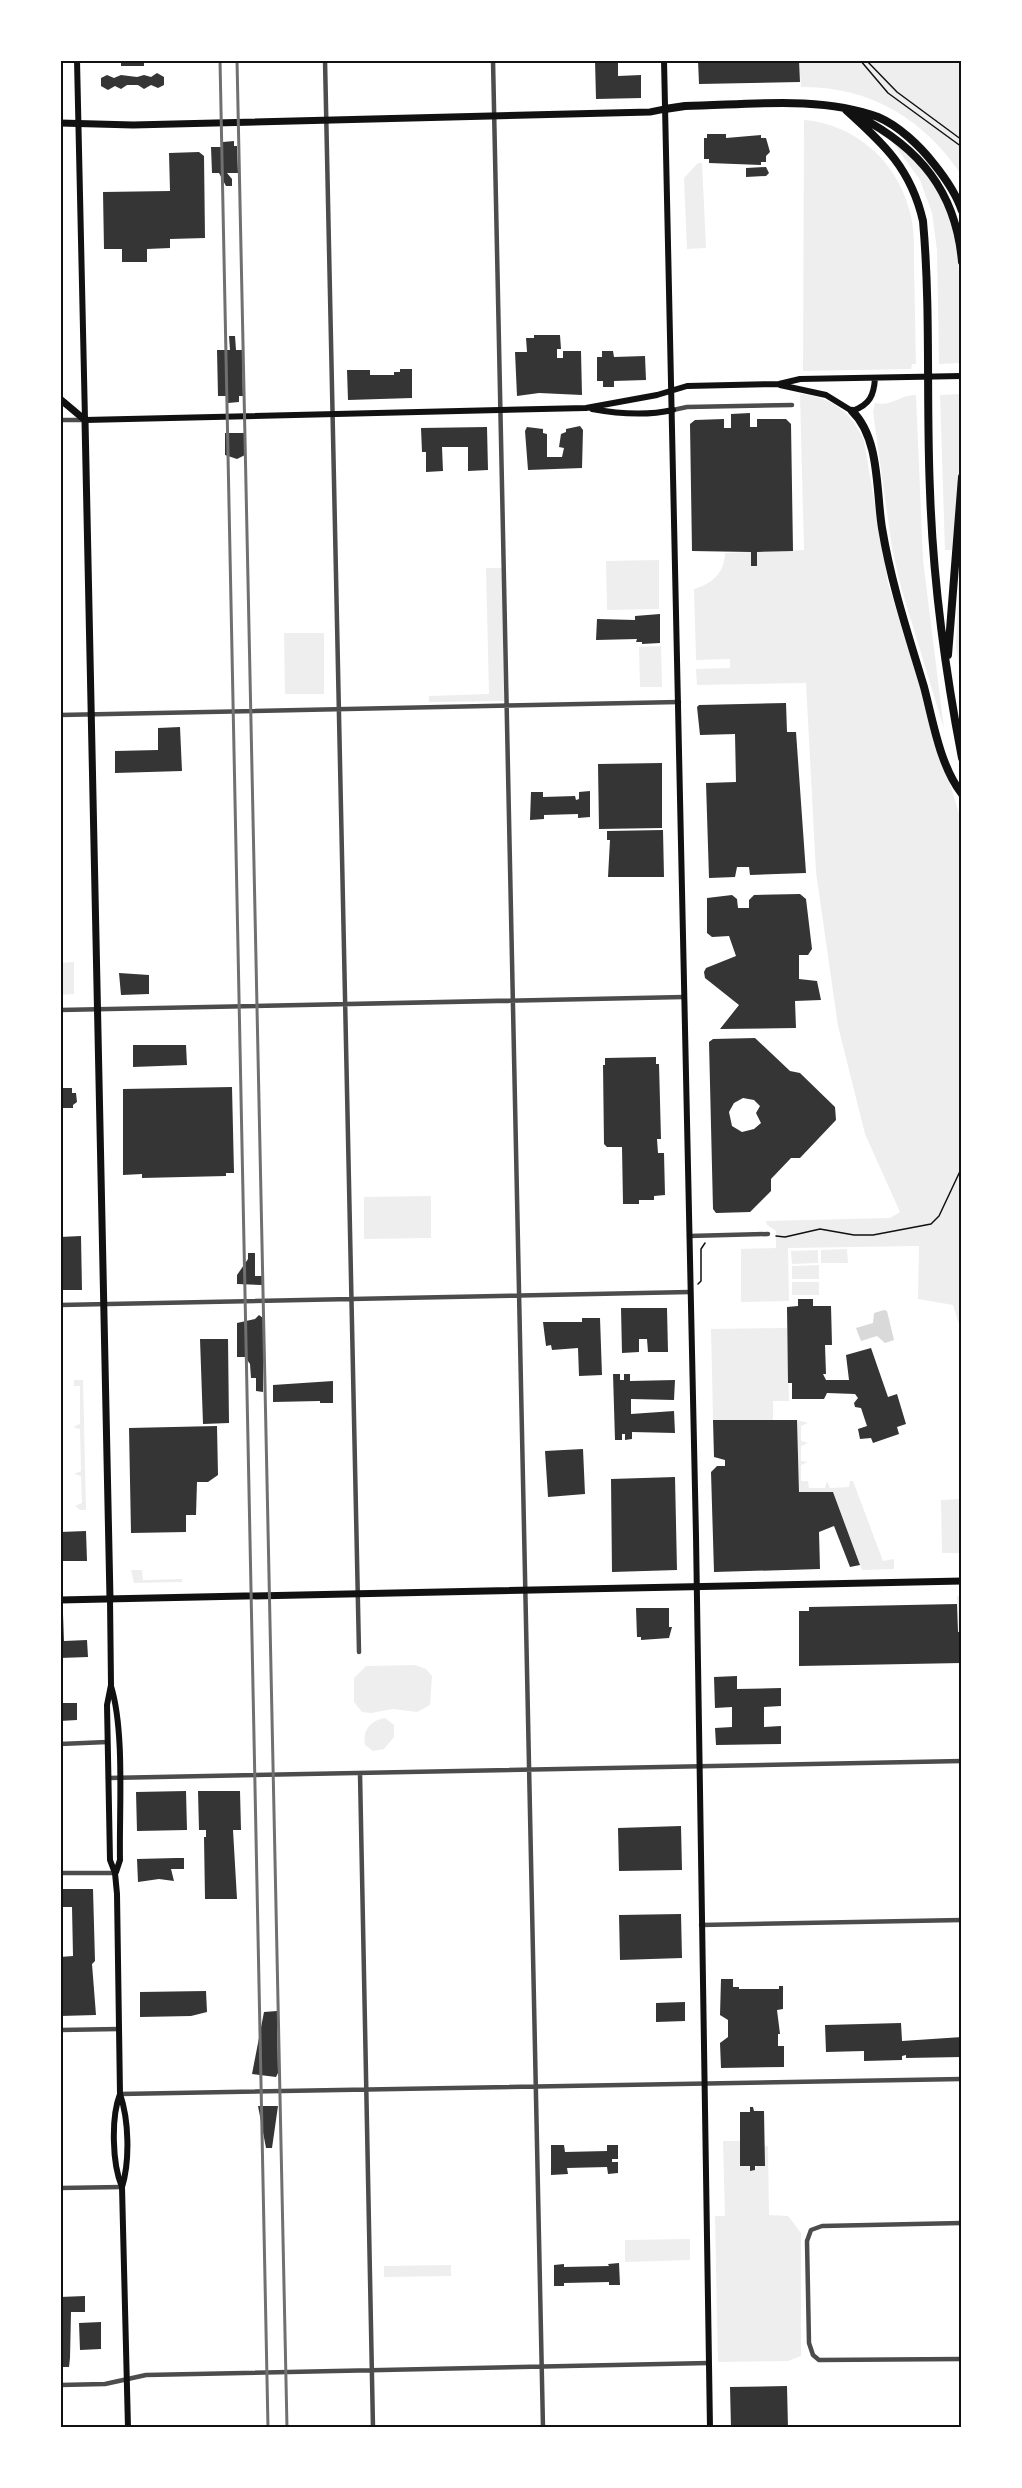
<svg xmlns="http://www.w3.org/2000/svg" width="1022" height="2488" font-family="'Work Sans',sans-serif">
  <style>
    .green { fill: #eee }
    .water { fill: #d9d9d9 }
    .building { fill: #353535; fill-rule: evenodd }
    .lines { fill: none; stroke-linecap: round; stroke-linejoin: round }
    .path { stroke: #111; stroke-width: 1.5 }
    .minor { stroke: #4c4c4c; stroke-width: 4.5 }
    .secondary { stroke: #111; stroke-width: 6 }
    .primary { stroke: #111; stroke-width: 7 }
    .motorway { stroke: #111; stroke-width: 8 }
    .rail { stroke: #707070; stroke-width: 3 }
    .neatline { fill: none; stroke: #111; stroke-width: 2 }
  </style>
  <rect width="100%" height="100%" fill="#fff"/>
  <!-- green -->
  <path class="green" d="M799,60h163v116c-37,-57 -93,-90 -161,-89z
    M804,120c50,4 92,40 105,89 6,19 5,39 5,59 1,32 1,64 2,96h-4l-1,5 -108,2z
    M889,137c14,14 31,26 42,43 36,53 28,122 29,183l-21,1 -2,-114 -5,-37 -12,-33z
    M698,163h4l4,85 -19,1 -3,-71z
    M800,394c30,2 53,19 64,47l24,142 74,240v511l-9,-29 -35,-6 1,-53 -131,2 1,53 -48,1v-53l35,-1v-17l-9,-6 -1,-4 124,-3 10,-6 -35,-78 -27,-108 -22,-154 -10,-189 -109,2 -1,-16 34,-1v-9l-34,1 -2,-71c18,-5 31,-17 31,-36l79,-3z
    M961,394l1,52 -10,104h-7l-5,-155z
    M916,395l7,165 21,169 -43,-142 -9,-39 -19,-136 2,-9c17,4 26,-9 41,-8z
    M659,560v49l-52,1 -1,-49z
    M959,565h3v122l-6,-41z
    M486,568h16l2,133 -75,1v-6l60,-2z
    M284,633h40v61h-39z
    M661,646l1,41h-22l-1,-40z
    M74,962v32l-14,1v-32z
    M431,1196v42l-67,1v-42z
    M847,1249l1,14h-27v-13z
    M818,1250v13l-26,1 -1,-13z
    M819,1265v14h-27v-13z
    M792,1282h27v13h-27z
    M787,1328l2,73h-16v19h-60l-2,-91z
    M74,1380h9l3,130h-6l-5,-4 7,-3 -1,-27 -7,-2 7,-3 -1,-42 -7,-2 7,-3v-38h-6z
    M797,1420l11,3 -7,3v15l7,2 -7,3v15l7,1 -7,3v16h7l1,7h16l2,-7 3,7 19,-1 1,-6h3l30,80 11,-2v10l-32,1 -29,-78h-34z
    M962,1499v54h-20l-1,-53z
    M131,1570h11l1,10 39,-1v3l-48,1z
    M957,1596h5v36h-4z
    M366,1666l49,-1 11,4 6,7 -2,29 -13,7 -24,-3 -22,4 -9,-1 -8,-10v-24z
    M385,1718l9,7v12l-10,12 -11,2 -8,-6c-3,-15 6,-25 20,-27z
    M723,2141h17l11,30 4,-1 9,-24h4l1,69 19,1 13,17v123l-13,5 -70,1 -3,-146h10z
    M690,2239v21l-65,2v-22z
    M451,2265v11l-67,1v-11z"/>
  <!-- water -->
  <path class="water" d="M884,1310l3,1 7,29 -9,3 -8,-7 -16,5 -5,-13 17,-5 1,-10z"/>
  <!-- building -->
  <path class="building" d="M121,60h23v6h-23z
    M595,60h23v16l23,-1v23l-45,1z
    M698,60h101l1,22 -101,2z
    M157,73l7,4v8l-6,3 -7,-3 -7,4 -6,-4h-11l-6,4 -6,-3 -7,4 -7,-4v-8l6,-3 7,3 7,-3 16,2 7,-2 7,2z
    M707,134h19v4l35,-3v3h5l4,14 -4,4v6h-5v3l-52,-2v-4h-5v-21h3z
    M234,141v5h3l1,27h-11l5,6v7h-6l-7,-13h-7l-1,-26h12v-5z
    M199,152l5,4 1,82 -35,1v9l-23,1v13h-25v-13h-18l-1,-57 67,-1 -1,-38z
    M766,167l3,6 -3,3 -20,1v-9z
    M534,335h26l1,14h-4v9h6v-7h18l1,44 -43,-2 -22,3 -2,-44h12l-1,-14h8z
    M229,336h6l1,14h6l1,46h-4v6l-11,1v-7h-10l-1,-46h13z
    M602,351h11l1,6 31,-1 1,24 -32,1v6h-11v-6h-6v-24h5z
    M400,369h12v29l-64,2 -1,-30h23v5h24v-3h6z
    M750,413v14h7v-8h29l5,5 2,127 -36,1v14h-6v-14l-59,-1 -2,-127 5,-4 29,-1v9h7v-14z
    M580,426l3,4 -1,38 -54,2 -3,-39 2,-4 16,2v4l4,1v23h15l2,-9 -5,-1 2,-13 5,-2v-3z
    M487,427l1,43 -20,1v-24h-26l1,24 -17,1v-20h-4l-1,-24z
    M225,433h19l1,22 -8,4 -12,-4z
    M660,614v29l-18,1v-2h-6l1,-3 -41,1 1,-21 38,1v-4z
    M786,703l1,29h9l10,141 -56,2 -1,-8h-12l-2,10 -26,1 -3,-95 30,-1 -1,-48 -35,1 -3,-28 2,-2z
    M180,727l2,44 -67,2v-22l43,-1v-22z
    M662,763v65l-63,1 -1,-65z
    M590,791v26l-12,1v-4l-34,1v4l-14,1 1,-28h12v5l32,-1 1,4 3,-1v-7z
    M663,830l1,47h-56l2,-37h-3v-9z
    M800,894l6,5 6,50 -4,6h-9v24l18,2 4,19 -26,1 1,27 -76,1 19,-24 -34,-27 -1,-6 2,-4 30,-12 -7,-20 -17,1 -5,-4v-35l25,-3 5,4 1,9h11v-8l5,-5z
    M119,973l30,2v19l-28,1z
    M755,1038l35,33 10,2 35,34 1,13 -36,38h-9l-20,21v12l-21,21 -34,1 -3,-4 -4,-167 4,-3zM743,1098l11,2 6,6 -4,7 5,10 -7,6 -12,3 -10,-6 -3,-14 5,-9z
    M133,1045h53l1,20 -54,2z
    M656,1057v7h3l2,75h-4l1,14h6l1,42 -11,1v4h-15v4h-16l-1,-57h-15l-3,-3 -1,-79h2v-7z
    M232,1087l2,86h-8v3l-84,2v-4l-19,1v-86z
    M62,1088h10v5h4l1,9 -4,3v3h-13z
    M81,1236l1,54h-22v-53z
    M248,1253h7v23h7v9l-25,-1v-9l11,-16z
    M798,1299h15v7h18l1,39h-7l1,29h-3l3,6h23l-3,-25 25,-7 17,49 9,-3 9,30 -9,3 2,7 -26,9 -2,-5 -11,1 -2,-10 9,-3 -6,-18 -6,-1 -1,-4 4,-5 -3,-4 -28,-1 -3,6h-32v-16h-4l-1,-76 11,-1z
    M621,1308h46l1,44h-20l-1,-13h-8v13l-17,1z
    M259,1315l4,3v74l-7,-1v-13h-5l-1,-14 -5,-7h-8v-34l18,-4z
    M582,1318h18l2,57 -23,1 -1,-28 -26,2 -1,-5 -5,1 -3,-24h39z
    M200,1339h28l1,84 -26,1z
    M613,1374h7v6h4v-6h6v7l45,-1 -1,20 -43,-1v15l43,-3 1,22 -43,-1v7l-7,1v-6h-3v6h-7z
    M333,1381v22h-13v-2l-47,1v-17z
    M713,1420h84l2,72h34l27,73 -10,2 -16,-41 -15,6 1,37 -106,3 -3,-100 6,-6h8v-6l-11,-3z
    M217,1426l1,49 -10,7h-11l-1,33h-10v17l-55,1 -2,-105z
    M583,1449l2,45 -37,3 -3,-46z
    M675,1477l2,93 -65,2 -1,-93z
    M86,1531l1,30h-27v-29z
    M957,1604l1,28h4v31l-163,3v-55h10v-4z
    M636,1608h33v19h3l-3,11 -28,2v-3h-4z
    M60,1614h3l1,27 23,-1 1,17 -28,1z
    M737,1676v13l44,-1v18l-17,1v20l17,-1v18l-65,1 -1,-17 17,-1v-20l-17,1 -1,-31z
    M60,1703h17v17l-17,1z
    M186,1791l1,39 -50,1 -1,-39z
    M198,1791h42l1,39h-8l4,69h-32l-1,-62h2v-7h-7z
    M681,1826l1,44 -63,1 -1,-43z
    M176,1858h8v11h-13l3,12 -15,-2 -21,3 -1,-23z
    M60,1889h33l2,72 -3,3 4,51 -36,1v-59l13,-1 -1,-49h-12z
    M681,1914l1,44 -62,2 -1,-45z
    M721,1979h12v8h6v2h40v-3h4v23l-6,1 3,24h-2v12h6v21l-63,1 -1,-25 8,-6v-17l-8,-5z
    M206,1991l1,21 -16,4 -51,1v-25z
    M685,2002v19l-29,1v-19z
    M277,2011l1,62 -2,4 -24,-3 12,-62z
    M901,2023l1,18 60,-4v20l-56,1v-3l-4,1v4l-38,1v-10l-38,1 -1,-27z
    M258,2106h20l-6,42h-6z
    M750,2107h3l1,4h10l1,55h-10v4l-5,1v-5h-10v-54h10z
    M551,2145h13l1,7 42,-1v-6h11v14h-6v3h6v11l-10,1 -1,-7 -40,1 1,6 -17,1z
    M619,2263l1,22h-11v-3l-45,1v3h-10v-21l10,-1v3l45,-1 -1,-2z
    M85,2296v16h-14l-1,46 -1,9h-7l-2,-70z
    M101,2322v27l-21,1 -1,-27z
    M787,2386l1,42h-57l-1,-41z"/>
  <g class="lines">
    <!-- path -->
    <path class="path" d="M860,60l28,33 74,54
      M866,60l31,32 65,48
      M776,1236l9,1 35,-8 34,6h19l58,-11 8,-8 23,-49
      M698,1284l3,-3v-32l4,-6"/>
    <!-- minor -->
    <path class="minor" d="M325,60l34,1592
      M493,60l50,2368
      M673,410l14,-3 105,-2
      M60,420h24
      M60,715l619,-13
      M60,1010l624,-13
      M689,1236l79,-2
      M60,1305l630,-13
      M60,1744l47,-2
      M360,1773l13,655
      M108,1778l854,-17
      M60,1873h55
      M701,1925l261,-5
      M60,2030l59,-1
      M120,2094l842,-15
      M60,2188l62,-1
      M962,2223l-140,3 -11,4 -4,11 2,102 4,12 6,5 143,-1
      M60,2385l45,-1 41,-9 563,-12"/>
    <!-- secondary -->
    <path class="secondary" d="M77,60l8,360 501,-12 71,-13 30,-9 92,-2 21,-5 162,-3
      M664,60l32,1476 14,892
      M780,385l46,10 26,16c18,-6 22,-16 23,-33
      M592,409c27,5 54,7 81,1
      M110,1599l1,86 -4,20 3,155 5,13 2,21 3,200c9,26 10,67 2,93
      M111,1686c14,46 8,124 9,174l-4,12
      M120,2094c-9,23 -8,70 2,93l6,241"/>
    <!-- primary -->
    <path class="primary" d="M60,123l73,2 517,-13 15,-3
      M60,399l25,21 25,1179
      M60,1600l902,-19"/>
    <!-- motorway -->
    <path class="motorway" d="M665,109l20,-3c62,-1 134,-11 193,11 21,9 42,29 56,47 12,15 22,29 28,47
      M846,110c39,35 65,59 77,111 8,90 3,180 7,270 3,90 15,179 32,267
      M858,116c62,32 98,76 104,146
      M852,411c28,27 24,80 30,117 9,55 26,106 42,159 9,34 16,79 38,107
      M948,655l14,-178"/>
    <!-- rail -->
    <path class="rail" d="M220,60l48,2368
      M237,60l50,2368"/>
  </g>
  <!-- border -->
  <rect width="1022" height="2488" fill="none" stroke="#ffffff" stroke-width="123"/>
  <rect x="62" y="62" width="898" height="2364" class="neatline"/>
</svg>
